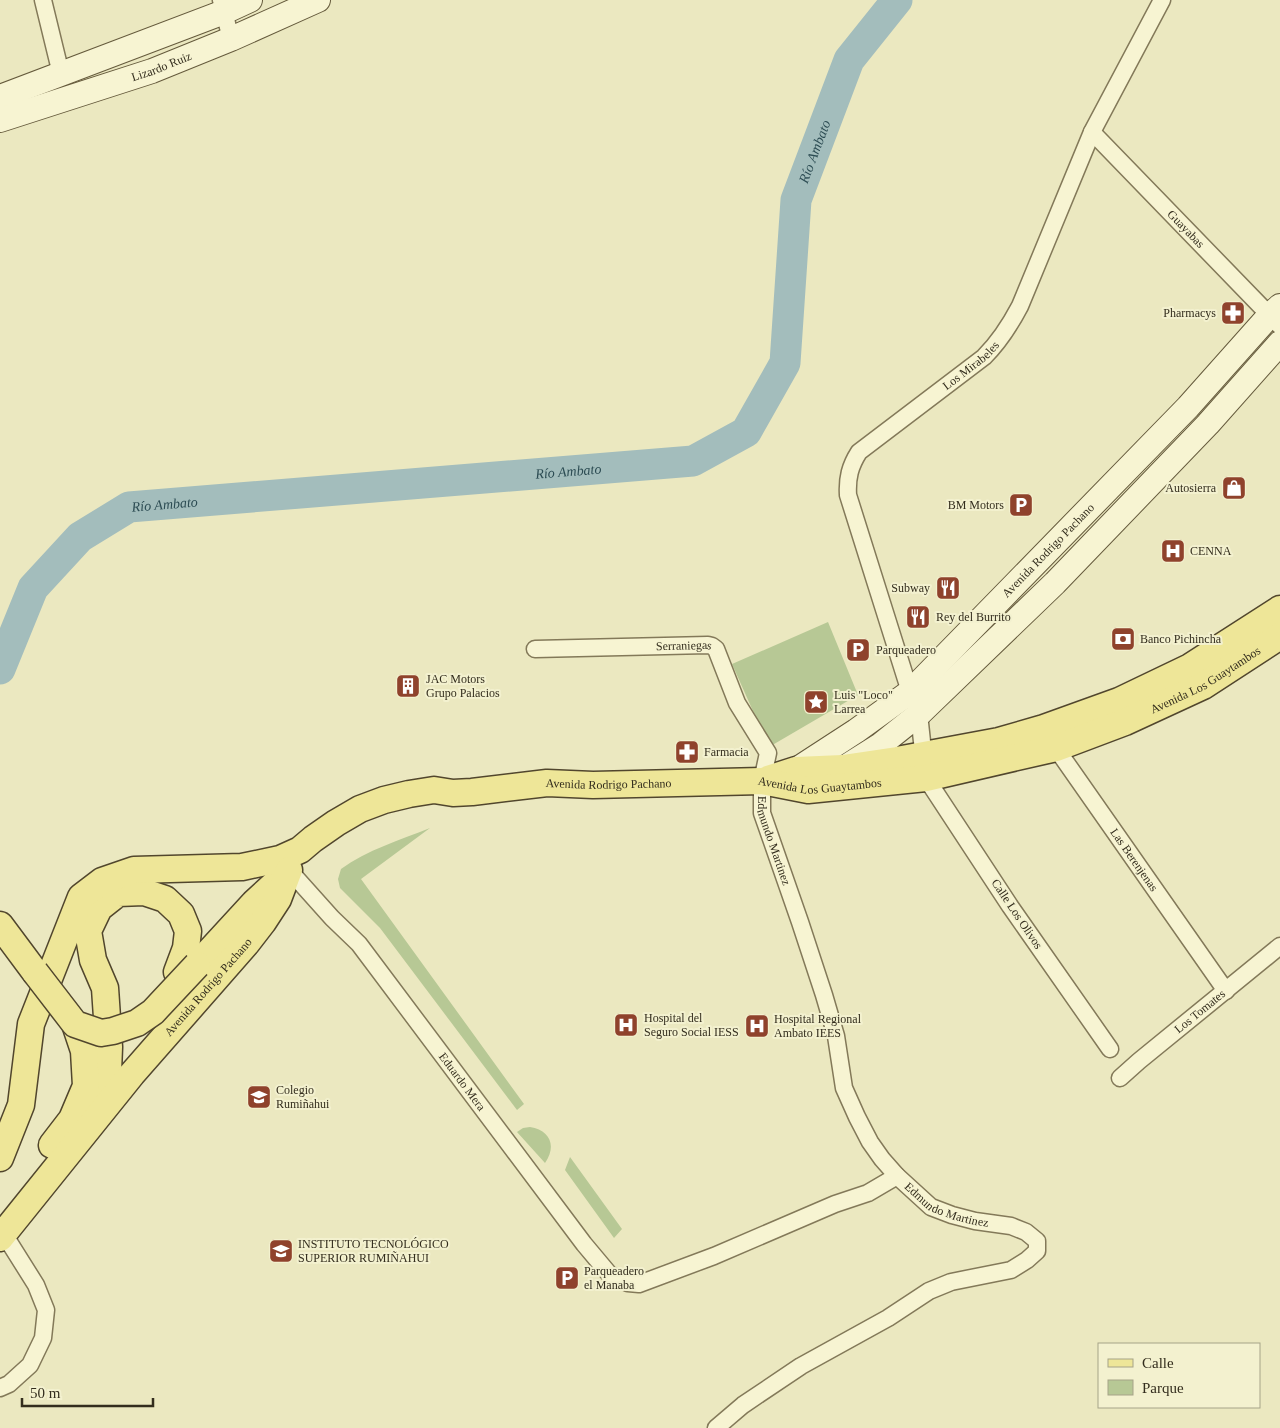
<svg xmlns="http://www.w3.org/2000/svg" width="1280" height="1428" font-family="'Times New Roman',serif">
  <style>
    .green { fill: #b7c895 }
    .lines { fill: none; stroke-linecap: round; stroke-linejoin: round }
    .river { stroke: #a3bdbc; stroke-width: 31 }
    .street-casing { stroke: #837959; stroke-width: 19 }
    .secondary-casing { stroke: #655a3c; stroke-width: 26 }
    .primary-casing { stroke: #51462d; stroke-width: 29 }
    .street { stroke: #f7f4d2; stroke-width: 16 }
    .secondary { stroke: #f7f4d2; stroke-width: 24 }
    .primary { stroke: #eee698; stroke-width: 26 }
    .primary-bridge-casing { stroke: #51462d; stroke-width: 29; stroke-linecap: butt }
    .primary-bridge { stroke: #eee698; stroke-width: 26 }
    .labels { text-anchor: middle; stroke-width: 4; stroke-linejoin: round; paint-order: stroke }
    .street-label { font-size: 12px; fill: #332d1d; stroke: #f3f1cf }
    .poi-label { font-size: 12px; fill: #332d1d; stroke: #f3f1cf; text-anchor: start }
    .water-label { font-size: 14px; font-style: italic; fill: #2c4c53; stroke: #f3f1cf }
  </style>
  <rect width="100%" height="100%" fill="#ebe8c0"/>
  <!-- green -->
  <path class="green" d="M828,622l30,73 -89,52 -37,-83z
    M430,828l-69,51 163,225 -7,6 -137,-182 -40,-40 -2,-9 3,-10c26,-19 59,-29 89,-41z
    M530,1127c20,3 27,19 15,36l-28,-31 6,-4z
    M570,1157l52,72 -8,9 -49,-68z"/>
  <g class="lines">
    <!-- river -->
    <path class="river" id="s1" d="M0,669l33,-81 47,-51 49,-30 564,-46 53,-29 39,-69 11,-163 53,-140 48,-60"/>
    <defs>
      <g id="street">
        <path d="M43,0l18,74"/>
        <path d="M221,0l10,39"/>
        <path id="s2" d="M1092,132l188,194"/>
        <path id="s3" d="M535,649l173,-4 4,1 4,3 21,54 31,50 -6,28v32l38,109 24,73 12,41 8,52 13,29 13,25 12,17 15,17 34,31 21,8 23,6 36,5 15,6 11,9v10l-10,9 -16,10 -60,12 -22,9 -41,27 -87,48 -58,39 -27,23"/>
        <path id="s4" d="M1051,741l175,250"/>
        <path id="s5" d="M289,870l43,48 27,26 225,300 26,31 18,8 11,1 75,-28 121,-52 33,-11 29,-17"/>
        <path id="s6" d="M1110,1049l-100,-143 -84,-128 -7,-64 -9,-22 -62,-197c-1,-17 2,-29 11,-43l125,-95c15,-15 26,-32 36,-51l72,-174 70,-132"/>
        <path id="s7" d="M1120,1078l19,-17 141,-115"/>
        <path d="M0,1388l9,-4 21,-19 13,-27 3,-28 -10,-25 -32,-51"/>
      </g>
      <g id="secondary">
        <path d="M0,97l224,-85 26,-12"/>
        <path id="s8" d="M0,120l152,-49 79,-32 87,-39"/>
        <path d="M844,768l35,-22 40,-32 136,-131 153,-159 72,-81"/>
        <path id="s9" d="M796,770l60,-39 54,-39 278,-285 81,-91 11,-10"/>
      </g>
      <g id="primary">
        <path d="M768,779l28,-9 47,-2 54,-8 102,-19 45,-13 75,-27 71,-34 90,-58"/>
        <path d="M0,925l35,47"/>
        <path d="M197,965l57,-62 25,-23"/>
        <path d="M96,1109l12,-37 1,-25 -4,-59 -12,-28 -5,-29 11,-23 19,-15 26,-1 21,7 16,15 7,17 -2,17 -9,24"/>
        <path d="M52,1145l20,-26 14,-33 -2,-35 -9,-27"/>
        <path id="s10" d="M0,1158l21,-53 10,-81 50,-127 21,-16 32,-11 108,-3 38,-8 20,-9 13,-11 23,-16 24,-14 24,-9 25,-6 25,-4 19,3 19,-1 75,-9 46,2 169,-4 46,9 118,-12 130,-30 69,-26 78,-36 77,-50"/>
        <path id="s11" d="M0,1238l132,-164 114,-130 17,-22 15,-23 11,-29"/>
      </g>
    </defs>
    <!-- street casing -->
    <use href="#street" class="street-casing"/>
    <!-- secondary casing -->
    <use href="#secondary" class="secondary-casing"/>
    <!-- primary casing -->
    <use href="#primary" class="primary-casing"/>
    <!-- street -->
    <use href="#street" class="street"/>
    <!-- secondary -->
    <use href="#secondary" class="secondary"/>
    <!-- primary -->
    <use href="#primary" class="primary"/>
    <defs>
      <path id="primary-bridge" d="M35,972l40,52 26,9 12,-2 24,-8 16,-11 44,-47"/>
    </defs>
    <!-- primary-bridge casing -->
    <use href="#primary-bridge" class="primary-bridge-casing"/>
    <!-- primary-bridge -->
    <use href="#primary-bridge" class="primary-bridge"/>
  </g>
  <!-- icons -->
  <defs>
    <symbol id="pharmacy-square" viewBox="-11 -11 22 22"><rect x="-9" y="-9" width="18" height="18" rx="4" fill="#8f422c" stroke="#f3f1cf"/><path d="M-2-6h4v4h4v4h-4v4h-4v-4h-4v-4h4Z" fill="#fff"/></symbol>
    <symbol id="shop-square" viewBox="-11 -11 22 22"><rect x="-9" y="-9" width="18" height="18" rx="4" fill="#8f422c" stroke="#f3f1cf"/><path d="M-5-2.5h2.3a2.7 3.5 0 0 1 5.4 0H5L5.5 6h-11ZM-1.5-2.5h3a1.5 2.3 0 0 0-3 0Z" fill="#fff"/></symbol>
    <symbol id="parking-square" viewBox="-11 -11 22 22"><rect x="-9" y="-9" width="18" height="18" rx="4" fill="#8f422c" stroke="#f3f1cf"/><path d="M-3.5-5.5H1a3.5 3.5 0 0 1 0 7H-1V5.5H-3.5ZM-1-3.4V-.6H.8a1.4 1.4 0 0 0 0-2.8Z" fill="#fff"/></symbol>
    <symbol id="hospital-square" viewBox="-11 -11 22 22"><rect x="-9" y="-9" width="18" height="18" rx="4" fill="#8f422c" stroke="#f3f1cf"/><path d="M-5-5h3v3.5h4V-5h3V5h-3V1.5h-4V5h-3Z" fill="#fff"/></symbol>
    <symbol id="restaurant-square" viewBox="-11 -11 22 22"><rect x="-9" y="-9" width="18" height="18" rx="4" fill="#8f422c" stroke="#f3f1cf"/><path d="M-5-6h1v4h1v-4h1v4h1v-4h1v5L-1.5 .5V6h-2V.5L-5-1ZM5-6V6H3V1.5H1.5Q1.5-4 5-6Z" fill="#fff"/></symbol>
    <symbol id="bank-square" viewBox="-11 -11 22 22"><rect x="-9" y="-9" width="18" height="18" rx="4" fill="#8f422c" stroke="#f3f1cf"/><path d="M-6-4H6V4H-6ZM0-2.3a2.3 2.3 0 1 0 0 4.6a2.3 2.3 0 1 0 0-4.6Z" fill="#fff"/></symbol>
    <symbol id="building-square" viewBox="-11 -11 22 22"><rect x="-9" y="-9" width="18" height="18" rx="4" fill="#8f422c" stroke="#f3f1cf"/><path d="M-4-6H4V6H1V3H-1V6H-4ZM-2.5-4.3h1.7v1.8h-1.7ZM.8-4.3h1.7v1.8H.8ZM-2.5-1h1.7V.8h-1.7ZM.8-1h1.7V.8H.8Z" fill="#fff"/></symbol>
    <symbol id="sight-square" viewBox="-11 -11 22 22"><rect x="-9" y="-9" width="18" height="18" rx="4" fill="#8f422c" stroke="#f3f1cf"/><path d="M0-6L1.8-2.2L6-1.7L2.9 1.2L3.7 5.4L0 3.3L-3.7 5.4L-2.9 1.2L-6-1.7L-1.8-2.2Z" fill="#fff"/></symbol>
    <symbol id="university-square" viewBox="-11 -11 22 22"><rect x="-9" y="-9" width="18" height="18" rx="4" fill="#8f422c" stroke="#f3f1cf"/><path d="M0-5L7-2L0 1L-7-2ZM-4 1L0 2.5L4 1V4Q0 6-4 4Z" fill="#fff"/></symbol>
  </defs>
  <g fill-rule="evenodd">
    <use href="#pharmacy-square" x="1219" y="299" width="28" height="28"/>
    <use href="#shop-square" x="1220" y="474" width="28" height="28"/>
    <use href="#parking-square" x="1007" y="491" width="28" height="28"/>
    <use href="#hospital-square" x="1159" y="537" width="28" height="28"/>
    <use href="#restaurant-square" x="934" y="574" width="28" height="28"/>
    <use href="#restaurant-square" x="904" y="603" width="28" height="28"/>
    <use href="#bank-square" x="1109" y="625" width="28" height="28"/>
    <use href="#parking-square" x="844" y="636" width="28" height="28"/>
    <use href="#building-square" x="394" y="672" width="28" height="28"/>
    <use href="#sight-square" x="802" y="688" width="28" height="28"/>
    <use href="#pharmacy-square" x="673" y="738" width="28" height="28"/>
    <use href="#hospital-square" x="612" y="1011" width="28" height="28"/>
    <use href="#hospital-square" x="743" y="1012" width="28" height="28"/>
    <use href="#university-square" x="245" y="1083" width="28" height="28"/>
    <use href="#university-square" x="267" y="1237" width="28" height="28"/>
    <use href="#parking-square" x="553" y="1264" width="28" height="28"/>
  </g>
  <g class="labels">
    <!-- street labels -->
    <g class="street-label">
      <text dy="4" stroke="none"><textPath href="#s8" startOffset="170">Lizardo Ruiz</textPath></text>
      <text dy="4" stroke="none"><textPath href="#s2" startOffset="135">Guayabas</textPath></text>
      <text dy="4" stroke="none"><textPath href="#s6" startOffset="809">Los Mirabeles</textPath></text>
      <text dy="4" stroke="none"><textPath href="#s9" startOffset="336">Avenida Rodrigo Pachano</textPath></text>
      <text dy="4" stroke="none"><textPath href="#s3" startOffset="149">Serraniegas</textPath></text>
      <text dy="4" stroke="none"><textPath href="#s10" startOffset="1446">Avenida Los Guaytambos</textPath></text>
      <text dy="4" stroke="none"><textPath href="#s10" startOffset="1041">Avenida Los Guaytambos</textPath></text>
      <text dy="4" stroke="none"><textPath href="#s10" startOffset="829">Avenida Rodrigo Pachano</textPath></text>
      <text dy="4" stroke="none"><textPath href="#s3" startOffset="389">Edmundo Martinez</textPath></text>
      <text dy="4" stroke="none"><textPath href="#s4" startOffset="145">Las Berenjenas</textPath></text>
      <text transform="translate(1017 914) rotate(56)" y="4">Calle Los Olivos</text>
      <text dy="4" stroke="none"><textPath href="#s11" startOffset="326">Avenida Rodrigo Pachano</textPath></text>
      <text dy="4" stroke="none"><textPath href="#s7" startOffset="104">Los Tomates</textPath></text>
      <text dy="4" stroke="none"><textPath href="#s5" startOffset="274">Eduardo Mera</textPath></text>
      <text dy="4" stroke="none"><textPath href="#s3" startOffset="810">Edmundo Martinez</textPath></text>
    </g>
    <!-- poi labels -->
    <g class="poi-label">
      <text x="1216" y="317" text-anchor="end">Pharmacys</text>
      <text x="1216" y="492" text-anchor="end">Autosierra</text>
      <text x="1004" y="509" text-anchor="end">BM Motors</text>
      <text x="1190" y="555">CENNA</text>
      <text x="930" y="592" text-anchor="end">Subway</text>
      <text x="936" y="621">Rey del Burrito</text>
      <text x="1140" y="643">Banco Pichincha</text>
      <text x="876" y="654">Parqueadero</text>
      <text x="426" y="683">JAC Motors<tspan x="426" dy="14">Grupo Palacios</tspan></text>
      <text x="834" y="699">Luis "Loco"<tspan x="834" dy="14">Larrea</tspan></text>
      <text x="704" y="756">Farmacia</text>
      <text x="644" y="1022">Hospital del<tspan x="644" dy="14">Seguro Social IESS</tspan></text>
      <text x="774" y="1023">Hospital Regional<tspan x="774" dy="14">Ambato IEES</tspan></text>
      <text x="276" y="1094">Colegio<tspan x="276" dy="14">Rumiñahui</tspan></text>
      <text x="298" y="1248">INSTITUTO TECNOLÓGICO<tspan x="298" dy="14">SUPERIOR RUMIÑAHUI</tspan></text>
      <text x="584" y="1275">Parqueadero<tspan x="584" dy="14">el Manaba</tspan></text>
    </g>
    <!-- water labels -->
    <g class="water-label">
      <text dy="5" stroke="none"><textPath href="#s1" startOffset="1135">Río Ambato</textPath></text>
      <text dy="5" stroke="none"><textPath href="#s1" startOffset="655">Río Ambato</textPath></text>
      <text dy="5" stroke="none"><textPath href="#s1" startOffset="250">Río Ambato</textPath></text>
    </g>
  </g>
  <!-- legend -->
  <rect x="1098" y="1343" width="162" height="65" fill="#f3f1cf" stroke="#a6a388"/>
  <rect x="1108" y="1359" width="25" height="8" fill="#eee698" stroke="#a6a388"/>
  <text x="1142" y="1368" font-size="15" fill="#332d1d">Calle</text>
  <rect x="1108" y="1380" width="25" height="15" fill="#b7c895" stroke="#a6a388"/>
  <text x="1142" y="1393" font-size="15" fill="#332d1d">Parque</text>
  <!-- scale -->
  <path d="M22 1398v8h131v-8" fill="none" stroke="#332d1d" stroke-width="2.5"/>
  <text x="30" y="1398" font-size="15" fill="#332d1d" stroke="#f3f1cf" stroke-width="4" paint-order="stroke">50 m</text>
</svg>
